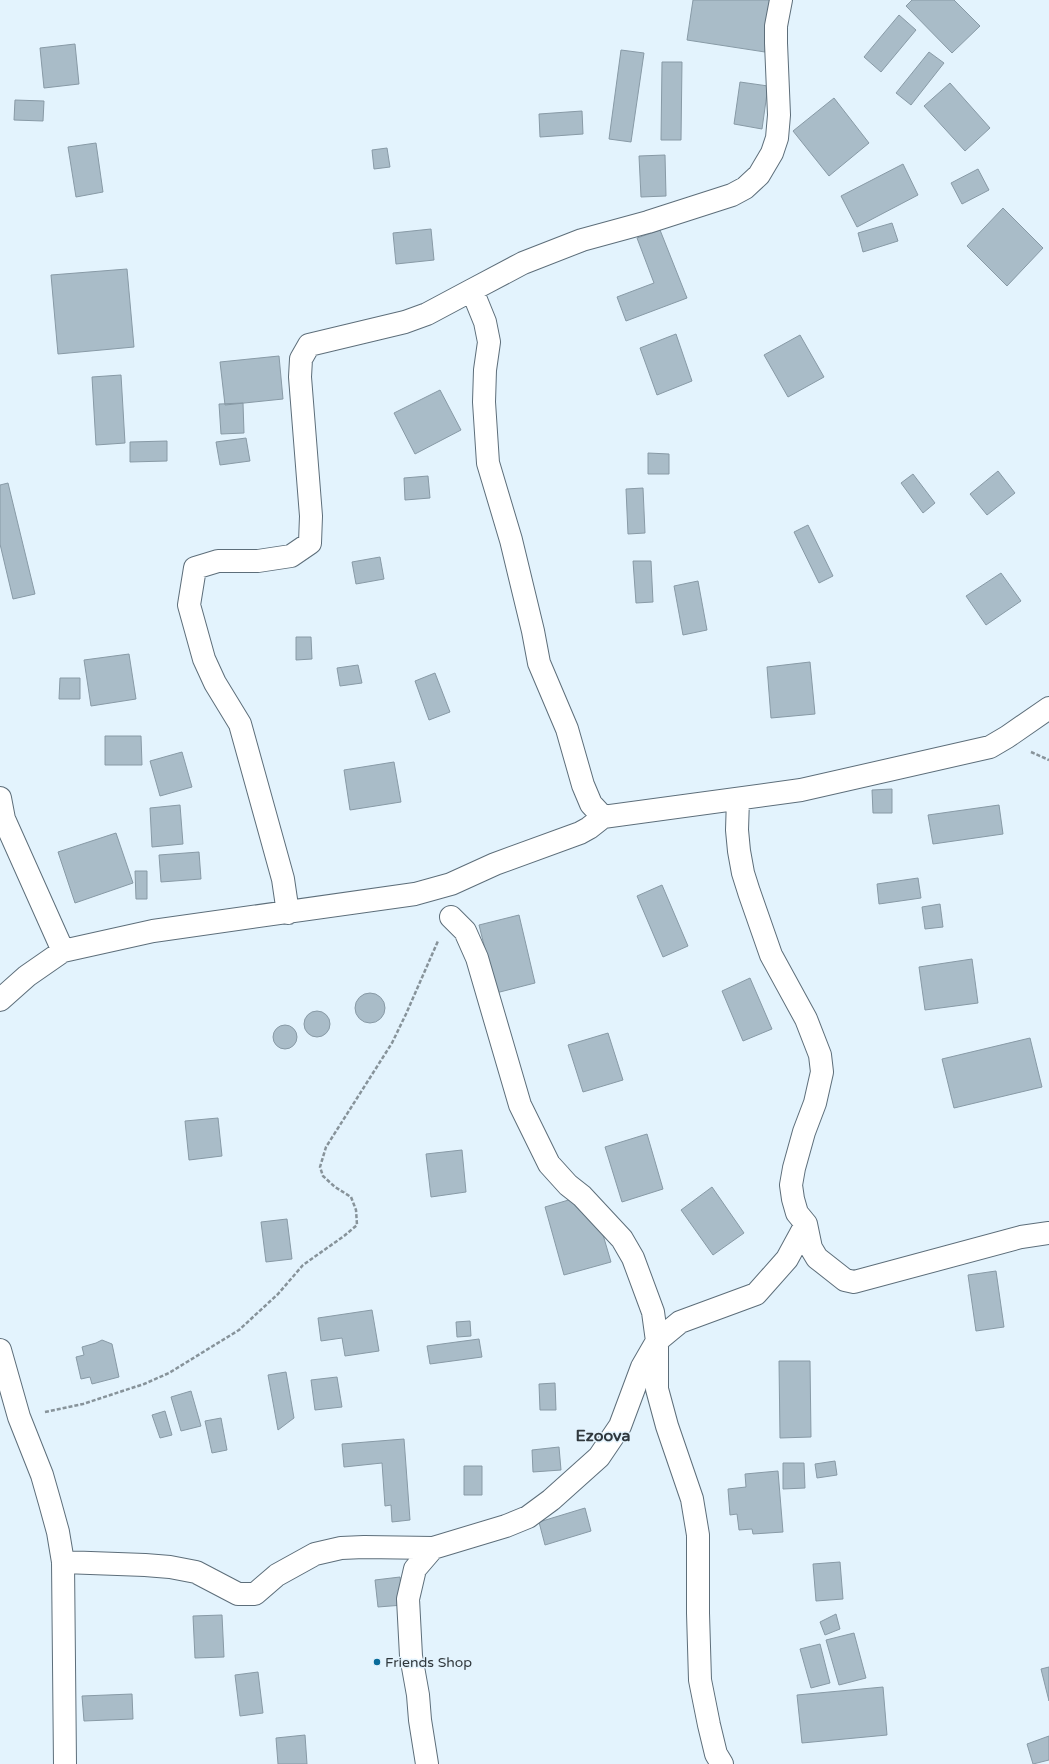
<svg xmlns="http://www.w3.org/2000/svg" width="1049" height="1764" font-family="'Varela Round',sans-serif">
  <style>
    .building { fill: #a9bcc8; stroke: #889aa6 }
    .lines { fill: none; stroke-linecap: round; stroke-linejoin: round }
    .street-casing { stroke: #5d6e7a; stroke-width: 24 }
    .path { stroke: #87939a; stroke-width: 2.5; stroke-dasharray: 4 2; stroke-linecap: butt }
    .street { stroke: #fff; stroke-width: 22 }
    .poi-dot { fill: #0a6b9a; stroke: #e3f3fd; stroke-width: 1.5 }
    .labels { text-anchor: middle; stroke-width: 3; stroke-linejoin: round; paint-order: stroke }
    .poi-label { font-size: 14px; fill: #30383d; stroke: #e3f3fd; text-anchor: start }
    .quarter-label { font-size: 16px; font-weight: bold; fill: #30383d; stroke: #e3f3fd }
  </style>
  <rect width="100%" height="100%" fill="#e3f3fd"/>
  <!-- building -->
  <path class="building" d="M693,0h79l-7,52 -78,-12z
    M912,0h42l26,26 -28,27 -46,-47z
    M899,15l17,15 -35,42 -17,-15z
    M75,44l4,40 -35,4 -4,-40z
    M621,50l23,3 -13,89 -22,-3z
    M929,52l15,11 -33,42 -15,-12z
    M662,62h20l-1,78h-20z
    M740,82l28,4 -6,43 -28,-5z
    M950,83l40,45 -25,23 -41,-45z
    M834,98l35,45 -40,33 -36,-45z
    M15,100l29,1 -1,20 -29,-1z
    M582,111l1,23 -43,3 -1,-23z
    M96,143l7,49 -27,5 -8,-50z
    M387,148l3,19 -16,2 -2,-19z
    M665,155l1,41 -25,1 -2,-41z
    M903,164l15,31 -61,32 -16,-31z
    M978,169l11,21 -27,14 -11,-21z
    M1003,208l40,40 -36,38 -40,-40z
    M892,223l6,18 -35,11 -5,-19z
    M431,229l3,31 -38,4 -3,-31z
    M660,230l27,68 -61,23 -9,-24 37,-14 -17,-45z
    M127,269l7,78 -76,7 -7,-79z
    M676,334l16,47 -35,14 -17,-47z
    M800,335l24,42 -36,20 -24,-42z
    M279,356l4,43 -58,6 -5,-43z
    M121,375l4,68 -29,2 -4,-68z
    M440,390l21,40 -46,24 -21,-41z
    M243,403l1,30 -23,1 -2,-30z
    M246,438l4,23 -30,4 -4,-23z
    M167,441v20l-37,1v-20z
    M648,453l21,1v20h-21z
    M998,471l17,22 -28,22 -17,-21z
    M913,474l22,29 -12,10 -22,-30z
    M428,476l2,22 -25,2 -1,-22z
    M8,483l27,111 -22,5 -13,-55v-59z
    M643,488l2,45 -17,1 -2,-45z
    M808,525l25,51 -14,7 -25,-51z
    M380,557l4,22 -28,5 -4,-22z
    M633,561h18l2,41 -17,1z
    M1001,573l20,28 -35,24 -20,-29z
    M698,581l9,49 -24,5 -9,-49z
    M296,637h15l1,22 -16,1z
    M129,654l7,45 -45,7 -7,-46z
    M810,662l5,52 -44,4 -4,-51z
    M358,665l4,18 -22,3 -3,-18z
    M435,673l15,39 -21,8 -14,-39z
    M60,678h20v21h-21z
    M105,736h36l1,29h-37z
    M182,752l10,35 -32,9 -10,-35z
    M394,762l7,40 -51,8 -6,-40z
    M892,789v24h-19l-1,-23z
    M180,805l3,39 -31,3 -2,-39z
    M999,805l4,29 -70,10 -5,-29z
    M116,833l17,50 -58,20 -17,-51z
    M199,852l2,27 -40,3 -2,-27z
    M135,871h12v28h-11z
    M918,878l3,20 -42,6 -2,-20z
    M662,885l26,61 -25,11 -26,-61z
    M940,904l3,23 -18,2 -3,-22z
    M519,915l16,68 -39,10 -17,-68z
    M972,959l6,44 -53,7 -6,-43z
    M750,978l22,51 -29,12 -21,-50z
    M355 1008a15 15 0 1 1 30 0a15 15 0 1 1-30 0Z
    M304 1024a13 13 0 1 1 26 0a13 13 0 1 1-26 0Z
    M273 1037a12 12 0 1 1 24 0a12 12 0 1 1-24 0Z
    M608,1033l15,47 -40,12 -15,-47z
    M1030,1038l12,49 -88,21 -12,-49z
    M218,1118l4,38 -33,4 -4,-39z
    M647,1134l16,55 -41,13 -17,-55z
    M462,1150l4,42 -35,5 -5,-43z
    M712,1187l32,46 -31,22 -32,-45z
    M582,1196l14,15 15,51 -47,13 -19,-68z
    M287,1219l5,40 -26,3 -5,-40z
    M996,1271l8,56 -28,4 -8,-56z
    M372,1310l7,41 -34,5 -3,-18 -21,3 -3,-23z
    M470,1321l1,15 -14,1 -1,-15z
    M479,1339l3,18 -52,7 -3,-18z
    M102,1340l10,4 7,33 -27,7 -2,-7 -9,2 -5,-22 8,-2 -2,-8 14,-4z
    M779,1361h31l1,76 -31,1z
    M286,1372l8,46 -16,12 -10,-55z
    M337,1377l5,30 -27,3 -4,-30z
    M555,1383l1,27h-16l-1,-26z
    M191,1391l10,35 -20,5 -10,-34z
    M165,1411l7,24 -12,3 -8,-23z
    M221,1418l6,32 -15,3 -7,-32z
    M404,1439l6,81 -18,2 -1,-17 -6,1 -3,-43 -38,4 -2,-23z
    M559,1447l2,23 -28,2 -1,-22z
    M835,1461l2,14 -20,3 -2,-14z
    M783,1463h21l1,25 -22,1z
    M464,1466h18v29h-18z
    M778,1471l5,61 -30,2 -1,-5 -13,1 -2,-16 -7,1 -2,-26 18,-2 -1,-13z
    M585,1508l6,23 -46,14 -6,-23z
    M840,1562l3,37 -27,2 -3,-37z
    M400,1577l3,28 -25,2 -3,-27z
    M836,1614l4,15 -15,6 -5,-13z
    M222,1615l2,42 -29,1 -2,-42z
    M854,1633l12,45 -27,7 -13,-45z
    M820,1644l10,39 -19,5 -11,-39z
    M1049,1667v34l-8,-32z
    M258,1672l5,41 -23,3 -5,-41z
    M883,1687l4,48 -85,8 -5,-48z
    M132,1694l1,25 -49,2 -2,-25z
    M305,1735l2,29h-29l-2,-26z
    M1049,1736v24l-16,4 -6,-20z"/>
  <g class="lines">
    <defs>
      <path id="street" d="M0,798l4,21 59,132
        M738,799l-1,31 2,21 4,22 6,19 22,63 35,64 14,36 2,17 -7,31 -11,29 -10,36 -3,17 2,14 4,14 9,11 5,24 6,10 28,22 9,2 167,-45 28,-4
        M603,817l-12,-13 -8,-19 -16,-56 -28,-66 -6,-32 -22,-91 -23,-77 -4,-61 1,-32 4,-28 -4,-20 -13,-32 51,-27 59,-23 66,-18 84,-27 13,-7 14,-13 13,-22 5,-15 2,-23 -3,-72v-17l5,-26
        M288,913l-5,-34 -43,-155 -25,-41 -11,-24 -15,-54 6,-37 23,-7h40l33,-5 19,-13 1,-27 -11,-139 1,-18 8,-14 96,-23 22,-8 45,-24
        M0,1000l27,-24 36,-25 90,-20 262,-37 36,-10 44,-20 85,-31 9,-5 14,-11 198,-27 189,-43 17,-10 42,-29
        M0,1350l19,67 23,58 8,28 8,29 5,30 2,202
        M63,1562l82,3 25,2 26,5 42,22h17l22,-19 38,-21 26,-6 23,-1 69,1 73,-22 22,-9 23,-17 48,-43 21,-31 22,-59 15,-26 -4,-29 -20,-54 -11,-19 -40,-43 -14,-11 -19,-21 -29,-59 -43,-147 -12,-27 -14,-14
        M427,1764l-7,-44 -2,-25 -7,-39 -3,-57 7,-30 18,-21
        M722,1764l-6,-10 -7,-29 -9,-45 -2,-67v-78l-6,-36 -25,-73 -10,-37v-48l23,-19 76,-28 31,-35 19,-35"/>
    </defs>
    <!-- street casing -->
    <use href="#street" class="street-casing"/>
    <!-- path -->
    <path class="path" d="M1031,752l18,8
      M45,1412l38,-8 61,-20 25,-11 70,-43 39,-36 25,-29 41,-29 13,-11 -1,-15 -5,-13 -16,-10 -12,-11 -3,-9 6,-20 66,-104 14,-29 32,-73"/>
    <!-- street -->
    <use href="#street" class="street"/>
  </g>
  <!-- markers -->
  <circle class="poi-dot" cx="377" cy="1662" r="4"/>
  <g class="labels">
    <!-- poi labels -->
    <g class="poi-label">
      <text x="385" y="1667">Friends Shop</text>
    </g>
    <!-- quarter labels -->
    <g class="quarter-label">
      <text x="603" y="1441">Ezoova</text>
    </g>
  </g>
</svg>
